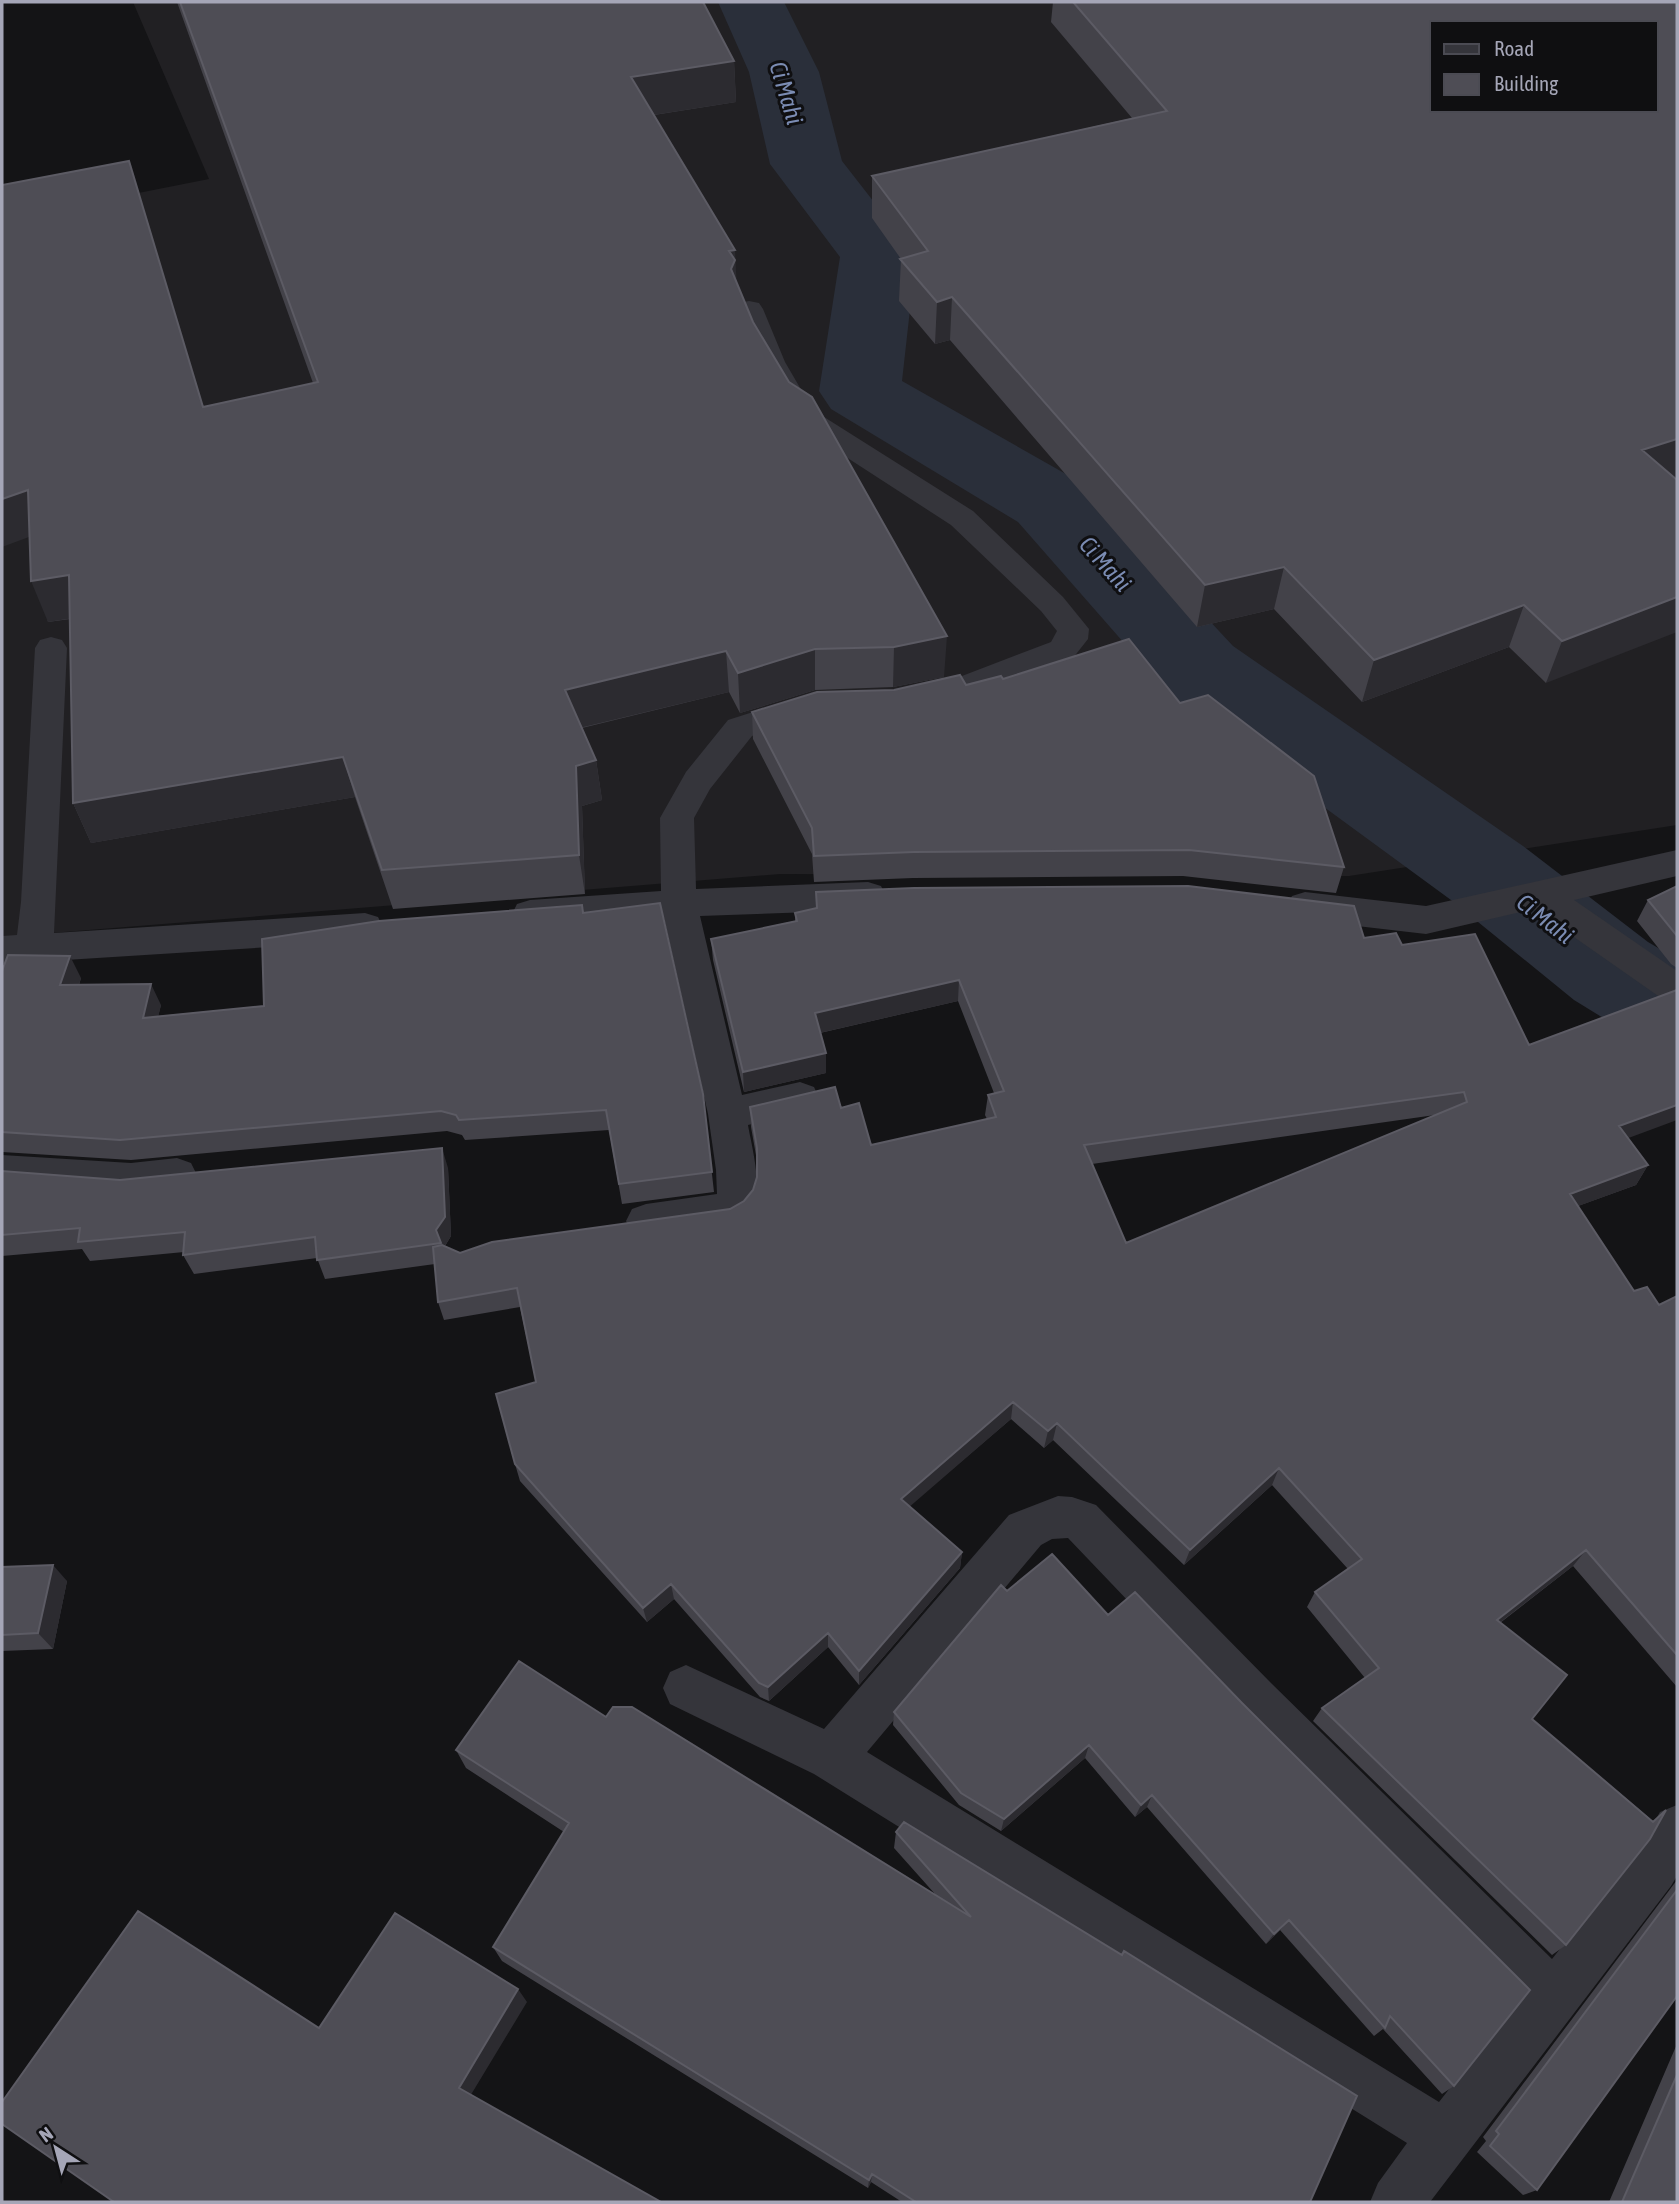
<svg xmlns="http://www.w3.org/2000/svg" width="1679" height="2204" font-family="'Asap Condensed',sans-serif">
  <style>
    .built { fill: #212023; fill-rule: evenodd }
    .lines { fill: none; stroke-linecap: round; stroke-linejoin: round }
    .river { fill: #2a2f3a; fill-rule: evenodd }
    .minor { fill: #35353b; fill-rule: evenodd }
    .wall { fill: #434249; fill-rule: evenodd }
    .shaded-wall { fill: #2c2b30 }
    .building { fill: #4e4d55; stroke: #5c5b64; stroke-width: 2; fill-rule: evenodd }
    .labels { text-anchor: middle; stroke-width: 6; stroke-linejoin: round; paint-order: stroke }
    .water-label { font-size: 24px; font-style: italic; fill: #7b8cb3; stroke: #0f0f11 }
  </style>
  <rect width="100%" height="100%" fill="#141416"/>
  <!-- built -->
  <path class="built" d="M133,2h1544v823l-328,51 -569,-2 -778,63v-717l207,-41zM1432,23h224v87h-224z"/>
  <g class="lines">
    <!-- river -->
    <path class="river" d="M718,2h66l35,70 23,89 74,95 -14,125 178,101 153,164 290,200 125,96 29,17v93l-38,-12 -65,-40 -123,-100 -284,-208 -149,-170 -187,-113 -12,-18 21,-134 -70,-93 -21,-92z"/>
    <!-- minor -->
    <path class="minor" d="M749,301l10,2 4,6 22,53 28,48 160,101 90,86 26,32 -1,10 -15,19 -105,39 -44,9 -12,-3 -4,-8 4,-8 50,-11 89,-34 6,-11 -16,-20 -90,-86 -159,-103 -35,-60 -22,-53 4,-6z
      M51,637l11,3 5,8 -13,285 311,-20 13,4 5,10 -5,10 -13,4 -363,23v-28l15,-1 4,-33 14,-254 5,-8z
      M803,696l12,4 5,8 -5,8 -63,20 -42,53 -16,29 2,71 172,-7 13,4 5,10 -5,10 -13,4 -168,6 42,179 58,-13 14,5 5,11 -5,11 -66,16c4,24 21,82 -6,97 -13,7 -32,7 -47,9 -22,3 -42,9 -63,2l-6,-12 6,-12 14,-5 71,-10 -1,-24 -8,-56 -44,-196 -134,10 -13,-4 -5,-10 5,-10 13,-4 131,-9 -1,-73 26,-46 42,-52z
      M1677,850v26l-103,24 103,71v34l-13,-5 -130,-91 -108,25 -121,-14 -13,-4 -5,-10 5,-10 13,-4 121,14z
      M2,1155l129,8 46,-5 14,5 6,12 -6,12c-56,19 -130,5 -189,1z
      M1058,1496l14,1 24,8 175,178 281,276 85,-107 23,-40 17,-7v71l-6,10 -241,316h-60l8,-19 29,-40 -593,-369 -144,-70 -7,-16 7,-16 16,-7 138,64 185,-214zM1068,1538l169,177 283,284 -81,103 -572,-350 174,-207 11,-6z"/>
  </g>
  <!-- wall -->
  <path class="wall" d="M177,2h526l31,59 2,41 -82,13 83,169 16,38 191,355 -51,10 -78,3 -75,23 -11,-21 -147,36 14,32 6,40 -20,6 3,88 -192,15 -38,-112 -264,46 -18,-40 -3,-184 -22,3 -19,-85 174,-130 110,-24z
    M1053,2h624v474l-3,1 -128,206 -37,-36 -147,55 -88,-93 -77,18 -247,-287 -15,4 -36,-43 2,-42 -29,-41v-42l260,-58 -81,-96z
    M1003,679l177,24 164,164 -8,26 -153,-17 -270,2 -99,4 -2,-28 -59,-115 -1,-27 214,-27z
    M1677,886v82l-6,-4 -34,-43 11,-21z
    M816,892l548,46 38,7 127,100 99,93 20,27 -12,20 -58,21 56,85 25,14 18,-9v391l-104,-121 -73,57 32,96 121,102 13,-11 -100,135 -14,10 -239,-234 9,-13 43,-30 -58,-71 8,-15 33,-23 -76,-84 -88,80 -131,-125 -9,8 -33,-29 -102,87 53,46 -2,16 -101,117 -31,-38 -59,54 -9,-4 -86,-98 -27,23 -127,-141 -5,-17 21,-82 -16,-75 -76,13 -6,-18 -3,-38 -110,15 -8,-21 -123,16 -11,-19 1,-3 -94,9 -8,-12 -80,7v-85l118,9 328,-12 3,68 -6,10 15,7 270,-44 14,-8 9,-11 4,-13v-16l-6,-34 -1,-20 91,1 30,37 116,-26 -2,-4 3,-20 6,-2 -36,-92 -138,32 6,20v20l-82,19 -31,-132 -2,-21 84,-18v-8l21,-5zM1435,1115l-309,128 -34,-79z
    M582,905l2,8 119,181 11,98 -92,12 -13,-74 -144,10 -3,-5 -15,-4 -316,29 -129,-8v-181l79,7 -2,7 82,20 -3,11 106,-10z
    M2,1567l65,14 -14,68 -51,2z
    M1001,1585l453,501 -12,8 -59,-65 -9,7 -94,-106 -14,14 -119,-137 -12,10 -50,-59 -84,73 -42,-26 -66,-80 1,-13z
    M606,1717l329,177 -41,-46 2,-16 414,370h-408l-31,-20 -3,6 -366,-227 -9,-14 71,-115 -98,-64 -10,-18z
    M1677,1880v116l-140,194 -14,5 -46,-43 9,-11 -3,-4z
    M1677,2044v158h-68z"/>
  <!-- shaded-wall -->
  <path class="shaded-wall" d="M734,61l2,41 -102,16 -3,-41z
    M735,250l2,41 -4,19 -4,-59z
    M952,297l-2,43 -15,4 2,-42z
    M1677,439v37l-52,16 17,-42z
    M28,490l17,41 -43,16v-48z
    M1284,567l-10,42 -77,18 8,-42z
    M69,575l17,41 -38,6 -17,-41z
    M1677,597v35l-131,51 16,-42z
    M1524,605l-15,42 -147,55 12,-42z
    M947,636l-3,41 -51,10 1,-40z
    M815,649v41l-75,23 -2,-40z
    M726,651l3,41 -158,38 -6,-40z
    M343,757l12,40 -264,46 -18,-40z
    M596,760l6,40 -20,6 3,88 -6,-39 -3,-89z
    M70,956l11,22 -9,28 -12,-21z
    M959,980l-1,21 -143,33v-21z
    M151,984l10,21 -8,34 -10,-21z
    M826,1053v20l-82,19 -1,-20z
    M1677,1105v15l-70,26 12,-20z
    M442,1148l6,20 3,68 -8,13 -7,-19z
    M1648,1165l-12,20 -77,28 11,-19z
    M1013,1402l-2,17 -111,96 1,-16z
    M1057,1423l-4,17 -9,8 4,-17z
    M1279,1468l-7,17 -88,80 6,-15z
    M1586,1550l-13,16 -88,68 12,-14z
    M962,1552l-2,16 -101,117v-14z
    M53,1565l14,16 -14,68 -15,-16z
    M671,1584l3,15 -27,23 -4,-14z
    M828,1633v14l-59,54 -1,-14z
    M1089,1745l-4,13 -84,73 3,-12z
    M1152,1795l-5,12 -12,10 6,-12z
    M1289,1920l-9,10 -14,14 8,-10z
    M518,1989l9,13 -58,96 -10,-10z
    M872,2174l-1,8 -3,6 1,-8z"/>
  <!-- building -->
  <path class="building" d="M180,2h523l31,59 -103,16 104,173 -6,1 6,9 -4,9 22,53 36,60 23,15 135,239 -53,11 -79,2 -77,24 -12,-22 -161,39 31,70 -20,6 3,89 -197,15 -39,-113 -270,46 -4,-228 -38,6 -3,-91 -26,9v-314l127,-24 74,246 115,-25z
    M1073,2h604v437l-35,11 35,30v117l-115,44 -38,-36 -150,55 -90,-93 -79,18 -253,-288 -15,5 -37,-43 28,-8 -56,-75 295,-65zM1432,23h224v87h-224z
    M1129,639l51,64 28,-8 106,81 30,91 -155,-17 -275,2 -100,4 -2,-28 -60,-116 65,-20 77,-2 66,-15 6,10 35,-9 2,3z
    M1188,886l166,20 10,32 32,-5 6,12 73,-11 54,111 148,-55v115l-58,21 29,39 -78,29 64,97 13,-4 12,18 18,-9v359l-91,-105 -89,70 70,55 -35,44 121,103 13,-12 -16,29 -84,106 -244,-237 57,-40 -64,-76 47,-33 -83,-91 -89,82 -133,-127 -9,8 -35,-29 -112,97 61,53 -103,119 -31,-38 -60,54 -9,-4 -88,-99 -28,24 -128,-144 -19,-70 40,-12 -19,-94 -79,14 -5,-55 9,-2 18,8 32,-11 238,-33 14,-8 9,-11 4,-13v-29l-7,-41 85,-20 6,21 18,-5 12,42 125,-28 -8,-22 16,-4 -45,-111 -144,33 11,40 -83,19 -32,-133 86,-18 -2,-8 22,-5 -1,-16 98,-4zM1464,1092l3,10 -341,141 -42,-98z
    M1677,886v50l-29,-36z
    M660,903l43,191 9,78 -93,12 -13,-74 -147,10 -3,-5 -15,-4 -321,29 -118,-8v-161l6,-16 62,1 -10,29 91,-1 -8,34 121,-12 -2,-67 117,-18 203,-16 1,8z
    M442,1148l3,69 -9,13 5,13 -124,17 -2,-23 -132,18 2,-23 -107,10 2,-14 -78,7v-64l118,9z
    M1052,1554l56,61 27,-23 107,111 288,287 -76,96 -64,-70 -5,12 -96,-108 -15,14 -122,-139 -11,10 -52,-60 -85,74 -43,-26 -67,-81 107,-127 6,6z
    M53,1565l-15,68 -36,2v-68z
    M519,1661l87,56 7,-10h19l339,210 -75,-85 8,-10 218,133 2,-4 233,145 -47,106h-394l-44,-28 -3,6 -376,-233 76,-124 -113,-73z
    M1677,1890v106l-140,194 -47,-44 9,-12 -3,-3z
    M138,1911l181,117 76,-115 123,76 -59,99 202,114h-547l-112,-78v-22z
    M1677,2075v127h-55z"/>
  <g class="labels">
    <!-- water labels -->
    <g class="water-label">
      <text transform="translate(786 93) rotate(73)" y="8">Ci Mahi</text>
      <text transform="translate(1105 564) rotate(48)" y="8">Ci Mahi</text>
      <text transform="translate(1545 919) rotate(38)" y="8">Ci Mahi</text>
    </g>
  </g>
  <!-- border -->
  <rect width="1679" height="2204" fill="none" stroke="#a5a6b7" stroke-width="7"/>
  <!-- legend -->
  <rect x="1430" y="21" width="228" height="91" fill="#0f0f11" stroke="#4b4b53" stroke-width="2"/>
  <rect x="1444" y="44" width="35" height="10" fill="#35353b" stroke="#4b4b53" stroke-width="2"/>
  <text x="1494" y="56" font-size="21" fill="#a5a6b7">Road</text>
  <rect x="1444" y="74" width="35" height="21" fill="#4e4d55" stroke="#4b4b53" stroke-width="2"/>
  <text x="1494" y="91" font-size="21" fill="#a5a6b7">Building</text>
  <!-- north arrow -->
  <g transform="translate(56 2148) rotate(324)" stroke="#0f0f11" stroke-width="5" paint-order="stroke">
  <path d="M0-5L12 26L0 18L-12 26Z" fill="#a5a6b7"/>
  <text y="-10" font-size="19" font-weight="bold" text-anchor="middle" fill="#a5a6b7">N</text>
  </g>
</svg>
